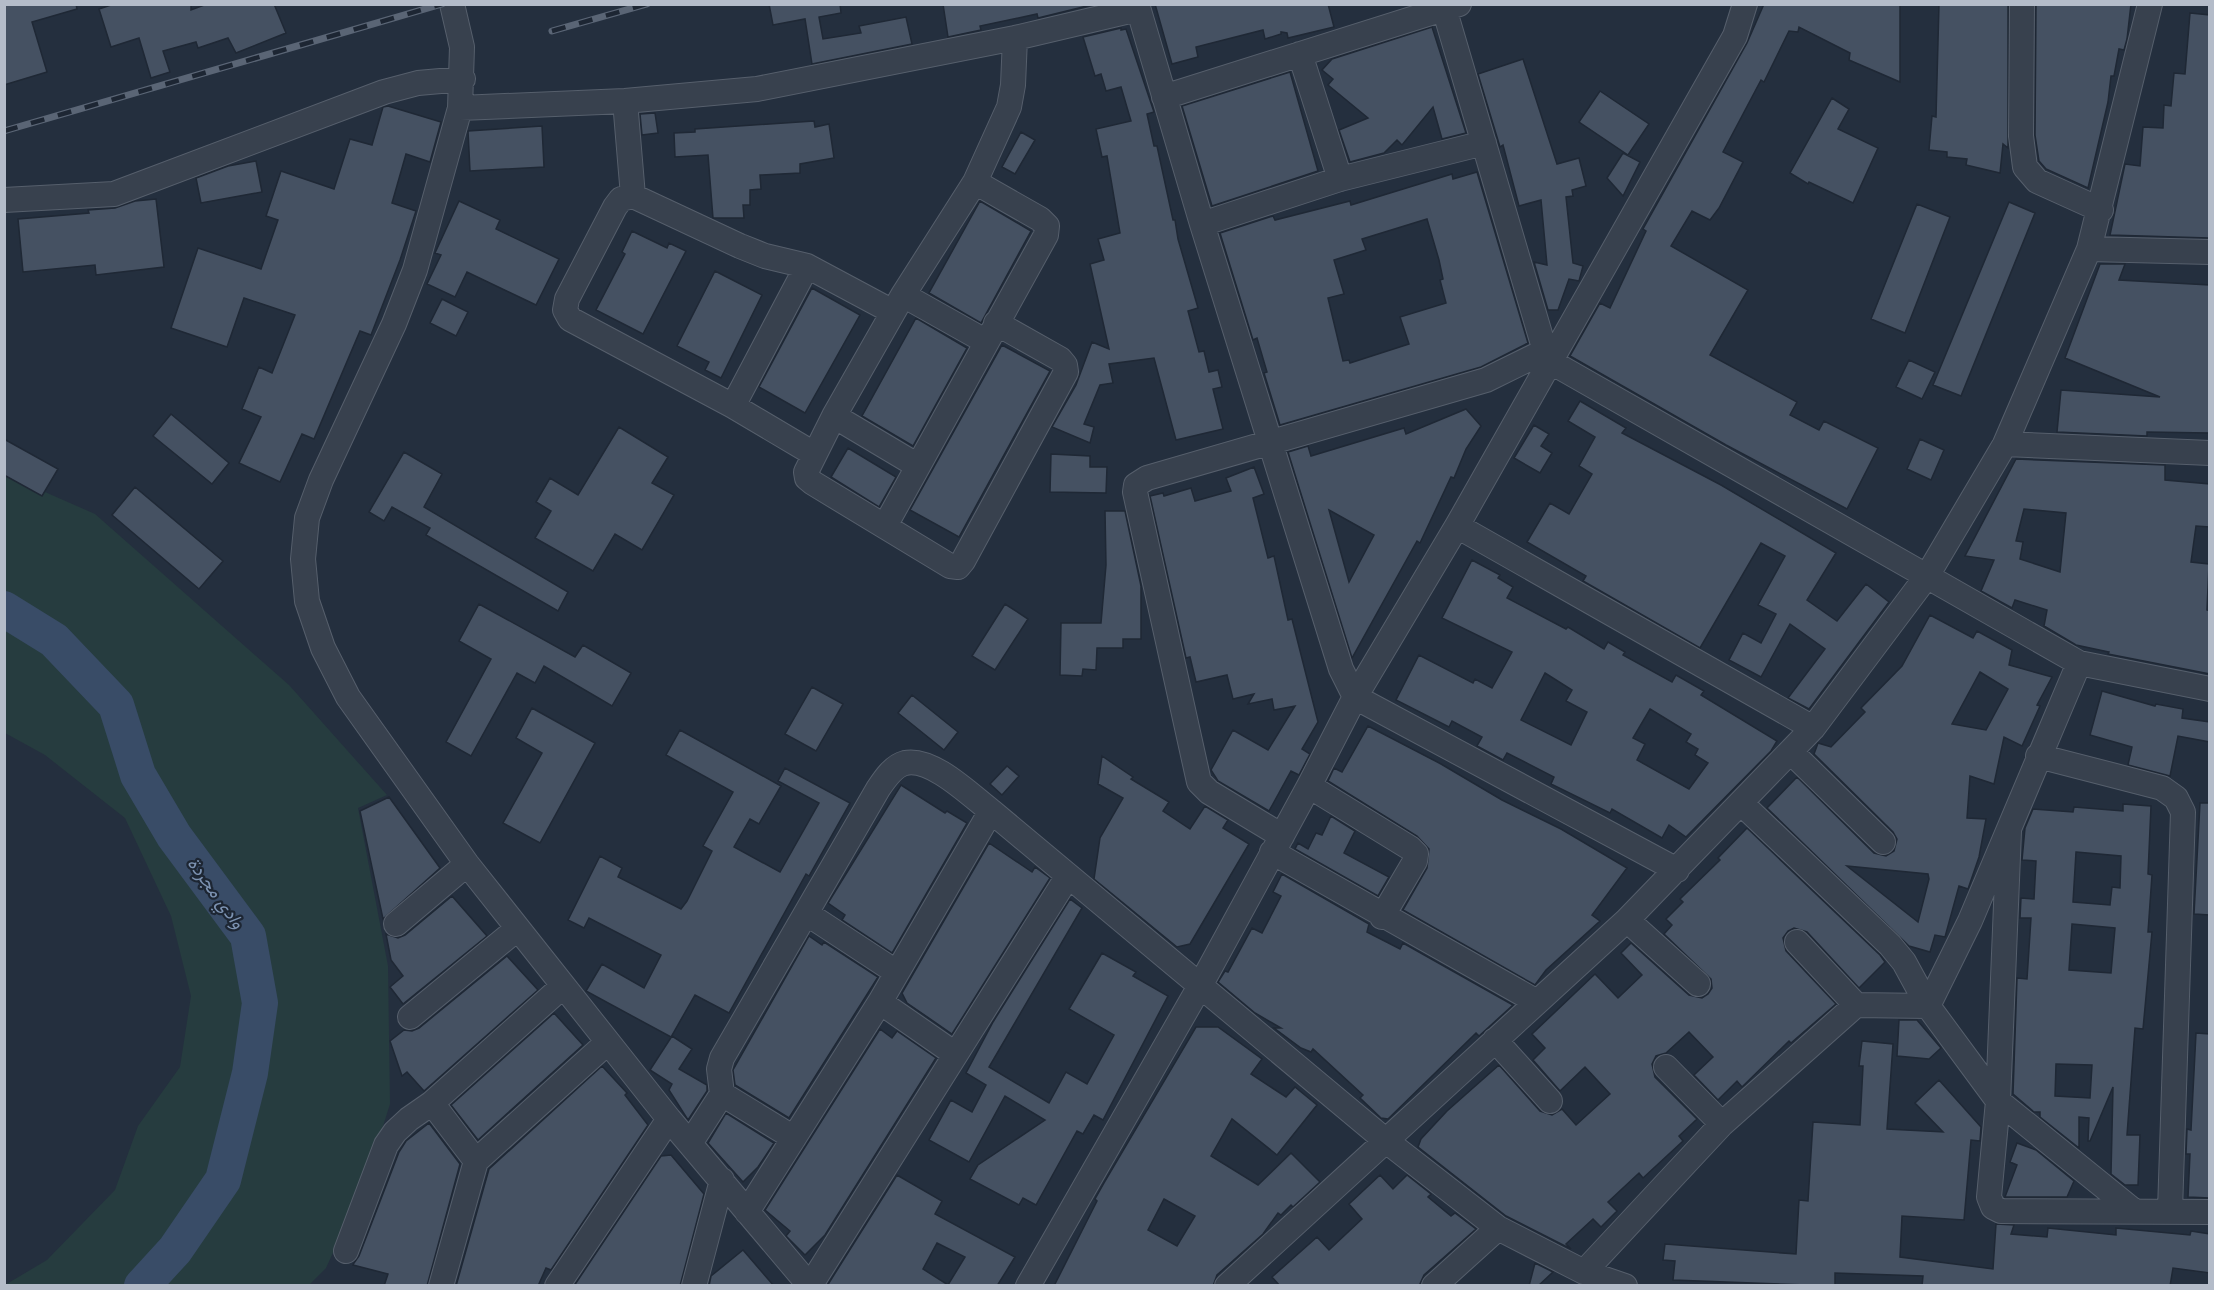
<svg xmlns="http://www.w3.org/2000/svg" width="2214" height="1290" font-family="'PT Sans',Vazirmatn,sans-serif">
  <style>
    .green { fill: #263c3f }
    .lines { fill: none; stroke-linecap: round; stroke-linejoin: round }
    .river { stroke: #394c67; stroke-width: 36 }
    .building { fill: #455162; stroke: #1f2835; stroke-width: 1.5; fill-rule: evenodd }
    .minor-casing { stroke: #565f6c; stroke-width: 26 }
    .minor { stroke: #38414e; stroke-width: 24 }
    .rail-casing { stroke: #5a6575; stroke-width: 7 }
    .rail { stroke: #1d2633; stroke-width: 4.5; stroke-dasharray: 14; stroke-linecap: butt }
    .labels { text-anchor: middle; stroke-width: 4.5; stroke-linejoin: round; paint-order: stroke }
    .water-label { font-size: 18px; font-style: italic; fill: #7c92b1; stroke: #1d2633 }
  </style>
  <rect width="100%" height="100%" fill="#242f3e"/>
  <!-- green -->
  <path class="green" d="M4,474l91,40 194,171 98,110 -29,13 30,158 2,138 -24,76 -40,88 -17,17h-304l42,-25 68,-70 23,-64 42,-59 11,-71 -20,-80 -46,-98 -80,-63 -40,-22z"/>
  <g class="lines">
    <!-- river -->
    <path class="river" d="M4,609l50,31 62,65 22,70 36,61 74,100 12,67 -10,70 -27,107 -48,70 -33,36"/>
  </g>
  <!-- building -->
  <path class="building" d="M4,4h72l1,5 -45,13 15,50 -43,13z
    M114,4h77v6l16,-6h67l12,29 -50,20 -8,-15 -30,10 -2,-6 -33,9 7,21 -19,6 -12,-40 -28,9 -12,-38z
    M769,4h71l1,9 -22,4 4,22 38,-6 -2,-7 47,-9 6,27 -100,20 -7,-45 -32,6z
    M943,4h152l-57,14 -1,-4 -57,12 1,4 -33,7z
    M1155,4h173l6,23 -46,11 -1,-5 -6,-1v2l-16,5 -2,-9 -67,17 2,10 -26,7z
    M1764,4h136v78l-51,-22 1,-7 -51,-26 -1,5 -9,-1 -25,51 -3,-2 -38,72 20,10 -24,46 -9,12 -18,-9 -21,35 77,44 -38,65 87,47 -7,13 29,15 5,-9 54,27 -31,61 -121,-64 -156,-89 30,-53 10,5 36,-77 -3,-2 104,-186z
    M1939,4h69v144l-5,-4 -3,29 -34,-8 1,-6 -20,-2v-5l-18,-2 3,-34 4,1z
    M2036,4h95l-4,35 -3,11 -5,-1 -5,27h-3l-3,26 -20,86 -42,-19 -7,-8 -4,-26z
    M2190,13l20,2 -1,223 -99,-3 15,-71 15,2 3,-39 20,1 1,-23 7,1 3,-33 11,1z
    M1432,27l34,106 -24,6 -9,-32 -31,38 -5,-5 -13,13 -34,9 -11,-32 29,-12 -40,-33 5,-6 -11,-9 10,-11z
    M1121,28v2l5,-1 28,83 -7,2 7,32h3l16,74h2l3,19 20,69 -10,3 11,41 5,-1 5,21 9,-2 4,17 -9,2 10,40 -47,11 -22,-82 -45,6 4,19 -13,2 -16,39 10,3 -4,16 -38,-16 24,-42 16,-43 17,7 -19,-85 14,-4 -6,-21 22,-6 -13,-77 -5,1 -6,-28 35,-8 -10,-34 -15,4 -5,-17 -6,2 -12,-39z
    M1523,59l34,105 22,-6 7,28 -14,4 1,6 -7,1 7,66 10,3 -4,15 -10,-2 -11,31h-10l-14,-48 13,3 -6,-65 -22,6 -16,-61 -3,2 -22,-73z
    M1290,72l28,99 -106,35 -30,-100z
    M1600,91l49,33 -21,31 -49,-33z
    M1832,98l17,11 -11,20 40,19 -25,55 -44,-21 -1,2 -18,-11z
    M388,106l53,16 -11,40 -24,-8 -14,49 24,8 -16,49 -29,75 -11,-4 -46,108 -12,-5 -22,48 -41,-19 22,-46 -19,-8 17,-42 13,6 23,-58 -51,-17 -17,49 -56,-19 27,-80 63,21 17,-49 -12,-4 15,-45 53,18 16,-50 22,6 11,-38z
    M655,113l3,20 -16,2 -2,-21z
    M814,121l1,6 14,-3 5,34 -34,6v9l-40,2 1,14 -11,1v15h-7l1,13h-31l-5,-63 -33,2 -1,-24 21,-1v-3z
    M542,126l2,41 -74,4 -2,-40z
    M1021,132l14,8 -20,34 -13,-7z
    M1623,153l17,9 -17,34 -16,-18z
    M256,161l6,31 -61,11 -5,-25 32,-12z
    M1477,172l51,171 -47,24 -201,58 -16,-52 3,-1 -10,-34 -4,2 -33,-107 53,-17 2,4 75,-19 1,4 101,-31 1,5zM1427,219l12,41 4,19 -3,1 6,23 -46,14 9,27 -59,19 -1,-3 -6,1 -15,-63 16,-4 -10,-34 32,-10 -4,-11z
    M156,199l8,68 -68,8 -1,-10 -72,7 -5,-53 71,-6 -1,-3 27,-2 20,-7z
    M459,201l41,19 -4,9 63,30 -23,46 -69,-33 -12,25 -28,-13 14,-29 -6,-2z
    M980,201l51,30 -50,92 -52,-30z
    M2009,202l26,11 -74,183 -28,-11z
    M1917,204l33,13 -45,116 -34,-14z
    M632,231l35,17 2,-5 17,8 -43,83 -47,-24 29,-56 -3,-2z
    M2100,264h25l-6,16 91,5v148l-63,-1v4l-90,-4 4,-42 99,7 -95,-39z
    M715,271l47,24 -41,83 -16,-8 4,-8 -32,-16z
    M812,288l48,27 -55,98 -46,-26z
    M442,299l26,13 -12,24 -26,-13z
    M916,318l51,30 -54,98 -51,-30z
    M1002,345l48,26 -91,166 -49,-27z
    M1909,360l26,12 -13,27 -26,-12z
    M1580,401l46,27 -4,5 99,52 115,68 -29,47 30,21 29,-37 23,18 -80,107 -21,-11 37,-49 -35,-25 -29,53 -32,-17 14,-27 18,10 15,-29 -18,-9 27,-49 -24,-13 -61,105 -117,-67 3,-5 -59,-34 23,-39 19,11 23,-40 -13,-8 16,-29 -27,-16z
    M1466,409l15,17 -15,23 -12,29 -3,-1 -31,66 -3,-2 -65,117 -64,-206 20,-6 3,10 93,-28 2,6zM1329,510l45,25 -25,47z
    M171,414l58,49 -17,21 -59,-48z
    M1534,425l15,9 -8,12 11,7 -12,20 -26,-15z
    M619,427l49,30 -16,26 22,12 -32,55 -27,-16 -22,37 -58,-33 16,-27 -15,-9 14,-24 28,17z
    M4,439l54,30 -16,27 -38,-21z
    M1920,439l24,11 -13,30 -24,-11z
    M848,448l48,29 -17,30 -48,-30z
    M404,452l38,22 -18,33 144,85 -10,19 -132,-76 4,-7 -38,-21 -8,14 -15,-9z
    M1051,454l39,2v11h17l-1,26 -56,-1z
    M2016,459l149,6v15l45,4v43l-14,-1 -5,36 18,2 -2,46 3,1v63l-102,-20 1,-2 -33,-7 -32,-19 3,-16 -32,-10 -3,8 -31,-17 13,-31 -29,-4zM2024,509l42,4 -6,59 -40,-13 3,-17 -7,-1z
    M1254,467l10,27 -11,4 15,60 6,-2 14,64 4,-1 26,103 -16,27 8,5 -11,21 -8,-4 -22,40 -51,-30 -7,-11 22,-40 35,20 27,-44 -21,4 -2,-11 -24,5 6,-10 -21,5 -6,-24 -31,7 -6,-25 -4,1 -36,-162 13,-3 1,3 27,-8 4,13 36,-10 -5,-13z
    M135,487l88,74 -24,28 -87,-74z
    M1105,511h20l16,75v53h-18v9h-26l-1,22 -13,-1 -1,7 -22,-1 1,-52h40l5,-58z
    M1472,560l28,15 -2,3 15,9 -6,11 59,31 2,-2 36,22 4,-7 17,10 -2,3 49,27 4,-7 28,16 -3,4 76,46 -6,10 -85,86 -17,-12 -7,13 -50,-29 -2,4 -59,-29 3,-7 -47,-24 -4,7 -26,-14 5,-9 -30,-16 -3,6 -53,-27 23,-45 54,28 2,-4 17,9 20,-36 -70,-34zM1545,673l27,17 -6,11 21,11 -16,33 -50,-25zM1650,709l41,25 -5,8 12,7 -3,6 13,8 -19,26 -52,-29 8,-16 -12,-6z
    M479,604l96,53 8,-12 48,28 -19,33 -68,-40 -9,17 -18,-10 -46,83 -25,-14 45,-83 -32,-18z
    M1005,604l23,15 -33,51 -23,-14z
    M1930,615l43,23 4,-7 35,19 -3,15 43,12 -15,28 3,1 -18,40 -18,-9 -10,47 -24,-8 -3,42 19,1 -7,38 -11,32 -9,-3 -14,51 -10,-2 -5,17 -21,-6 -142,-138 30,-31 77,76 12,3 8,-5 3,-12 -4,-7 -79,-78 4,-11 13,4 34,-35 -4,-4 41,-42zM1980,672l28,17 -22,41 -34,-6zM1847,866l81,8 1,5 -11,43z
    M812,687l31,17 -27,47 -31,-17z
    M2102,691l53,15 1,-2 27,5 -1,9 28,4v20l-32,-6 -8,40 -42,-11 4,-18 -42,-12z
    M912,695l46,37 -14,18 -46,-37z
    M532,708l63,35 -55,100 -37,-20 39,-70 -26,-15z
    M1368,726l73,38 61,36 59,29 66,39 -35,47 8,6 -54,49 -11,15 -132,-75 24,-42 2,-19 -12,-13 -89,-55 6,-13 8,4z
    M680,730l101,56 -22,38 -9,-5 -16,28 46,25 39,-69 -41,-22 7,-13 65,35 -41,73 -3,-2 -77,139 -34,-18 -24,42 -85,-46 16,-27 42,24 17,-33 -72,-37 -5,10 -16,-8 32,-64 22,12 -4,9 63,32 6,-8 25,-50 -9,-5 30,-54 -67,-37z
    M1102,756l31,21 -2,2 38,23 -6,9 27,18 15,-23 23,14 -5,8 26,16 -59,100 -13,3 -83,-68 6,-41 23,-40 -25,-14z
    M1007,766l12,10 -17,19 -12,-11z
    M901,785l44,28 2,-2 20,12 -75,130 -50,-33 3,-5 -17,-12z
    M389,797l51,71 -57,51 -23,-108z
    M2200,803h10v112l-16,-1z
    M2123,804l28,2 -3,68 4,1 -4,57h4l-9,97 -8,-1 -8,107h13l-2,50h-13l-14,-11 2,-87 -23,54h-2l1,-23 -10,-1v31l-39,-31v-5h-6l-21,-18 4,-116 10,1 4,-61h-11l1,-20 13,1 2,-38 -14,-1 3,-32 8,-19 40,3 1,-5 49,4zM2076,852l45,4 -1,32 -8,-1 -2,18 -37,-3zM2072,924l43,4 -4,45 -42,-3zM2056,1064l36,1 -2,33 -35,-2z
    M1331,816l24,15 -11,22 45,24 -11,19 -83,-47 3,-6 10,6 8,-16 6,2z
    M1747,828l133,127 5,7 -26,26 -52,-56 -13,-4 -6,3 -5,7 3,13 50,53 -45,39 -2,-2 -47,46 -5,-6 -19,19 -24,-25 19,-18 -24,-25 -23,21 -10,3 -4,8 3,13 42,42 -18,17 4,5 -40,37 -4,-5 -31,29 9,9 -16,16 -8,-8 -27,25 5,5 -65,-33 -88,-69 3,-8 26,-28 52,-46 41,46 12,4 10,-6 14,16 34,-31 -25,-27 -25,24 -27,-31 12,-12 -13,-14 63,-60 23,24 24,-23 -21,-22 10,-10 58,52 13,3 6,-4 4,-6 -1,-9 -47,-45 8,-9 -6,-6 17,-17 -3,-3 40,-39 -2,-2z
    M989,843l43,29 3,-5 15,11 -98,156 -45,-31 -5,-10z
    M1282,874l87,50 -2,8 33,17 3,-6 110,62 -34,31 -3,-3 -88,86 -7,-1 -21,-20 3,-3 -50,-46 -2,3 -10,-4 -27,-20h7l-26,-15 -37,-31 7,-11 3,1 24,-44 10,5 19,-37 -8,-4z
    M452,896l35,40 -84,68 -13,-17 13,-11 -12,-16 -5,-26 12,4 7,-3z
    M1070,899l12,9 -93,159 60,36 17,-31 21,12 27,-49 -45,-26 33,-56 34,19 -3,4 35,20 -65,124 -9,-5 -11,19 -6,-3 -41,74 -13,-7 -4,7 -49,-26 8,-14 67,-45 -40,-24 -36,66 -40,-22 22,-40 21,12 14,-27 -20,-12 27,-51z
    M809,936l13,9 2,-3 54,35 -89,141 -54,-33 -2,-15z
    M507,956l31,34 -114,101 -17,-19 -5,4 -12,-35 14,-11 8,1 7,-3z
    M554,1013l29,32 -105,95 -27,-35z
    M1899,1020h18l24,28 -12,11 -32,-3z
    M1196,1027h22l44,32 -11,15 35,23 9,-10 22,18 -40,50 -45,-36 -21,37 47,29 33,-32 29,29 -27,25 -2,-2 -10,10 -3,-2 -15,21 -46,41 -4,11h-159l43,-85 -2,-2 9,-16zM1164,1199l31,17 -18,30 -29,-16z
    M880,1029l12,9 5,-7 39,27 -111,177 -20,20 -19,-19 4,-5 -25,-21z
    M2196,1033l14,1v164l-22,-1 2,-43h-4l1,-25 4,1z
    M672,1036l20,13 -13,20 28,16v6l-19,29 -19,-30 3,-6 -22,-14z
    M1862,1041l31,3 -6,85 56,3 -28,-29 24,-23 42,47 -1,14 -9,-1 -7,80 -62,-4 -2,41 93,12 3,-45 18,1 -3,9 36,3 1,-9 68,7v-7l74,7 1,-4 19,3v39l-37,-5 -3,18h-248l1,-10 -88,-3v13l-162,-6 2,-19 -12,-1 2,-16 131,10 3,-54 9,1 5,-79 47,3 3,-59h-4z
    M602,1066l25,27 -2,2 23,30 -97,145 -5,-2 -8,18h-82l33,-117z
    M726,1113l48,30 -16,24 -15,15 -35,-39z
    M429,1123l31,41 -33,122h-43l4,-12 -35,-9 1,-2 5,-7 40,-104 7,-11z
    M2017,1143l19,7 38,31 -7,16h-62l12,-32 -7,-3z
    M671,1155l33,39 -24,92h-106l87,-130z
    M897,1175l45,26 -7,13 80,43 -18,29h-170zM937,1243l28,14 -17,28 -25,-16z
    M1380,1175l13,14 14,-14 24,19 -3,3 23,19 4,-3 21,16 -52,46 -5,11h-139l-8,-9 45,-40 12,13 33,-31 -13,-15z
    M743,1250l31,36h-65l2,-10z
    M1535,1263l18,9 -15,14h-9z"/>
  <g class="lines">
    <defs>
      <path id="minor" d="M452,4l10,43 -2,61 -45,162 -21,54 -73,156 -14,38 -4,41 4,42 16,47 25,49 119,167 202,255 141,167
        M1137,4l65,220 139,445 14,28 322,173
        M2022,4l-1,132 4,31 12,14 64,29
        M1444,8l101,343 6,11 528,301 131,26
        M1300,54l40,125
        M1164,97l295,-93
        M625,101l8,95
        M460,108l165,-7 132,-12 258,-51 123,-29
        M4,200l110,-6 270,-102 34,-9 45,-4
        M1202,224l138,-45 144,-36
        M2089,249l121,3
        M903,295l82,46
        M996,323l64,36 5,6 1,7 -103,189 -5,6 -8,-1 -137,-83 -6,-5 -1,-6 28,-56 69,-121 72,-113 34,-75 4,-22 2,-47
        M733,406l74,-140
        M834,416l84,50
        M2005,444l205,9
        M814,454l-81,-48 -163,-87 -5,-9 2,-11 48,-92 6,-8 12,-3 107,50 25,10 42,10 86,46
        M885,526l161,-291 1,-9 -7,-7 -65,-37
        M1457,526l356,202
        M1791,752l92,90
        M2038,756l124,32 14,10 7,14 -13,399
        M1309,786l101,62 6,6 -1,7 -33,56
        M1742,804l148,141 14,17 24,44 70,95 136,110
        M2009,831l-11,270 -9,96 4,10 8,4 209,1
        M1282,836l-73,-44 -10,-10 -64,-290 1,-7 11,-7 339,-98 59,-29
        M1272,852l265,150
        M806,913l90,59
        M1627,920l71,64
        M396,924l71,-60
        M1797,942l59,63
        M880,1002l75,52
        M1928,1006l42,-85 109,-258
        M410,1017l107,-88
        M1495,1040l55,61
        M1666,1067l56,57
        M722,1094l72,44
        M432,1103l44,58 -35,125
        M691,1142l31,-48 -3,-25 3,-11 156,-269c6,-9 15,-23 27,-26 27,-6 65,32 86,48l394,329 113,88 86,44 41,14
        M476,1161l132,-119
        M747,1212l133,-210 111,-191
        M346,1251l40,-106 9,-13 14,-13 23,-16 130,-116
        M1584,1272l138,-148 134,-119 72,1
        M557,1286l112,-167
        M694,1286l28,-106
        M810,1286l258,-410
        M1028,1286l172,-300 109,-200 46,-89 102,-171 278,-490 10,-32
        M1227,1286l400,-366 186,-192 114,-152 78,-132 84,-195 61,-245
        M1434,1286l64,-58"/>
    </defs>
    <!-- minor casing -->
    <use href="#minor" class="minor-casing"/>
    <!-- minor -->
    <use href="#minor" class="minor"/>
    <defs>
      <path id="rail" d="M552,31l95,-27
        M4,131l438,-127"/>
    </defs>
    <!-- rail casing -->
    <use href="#rail" class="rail-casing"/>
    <!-- rail -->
    <use href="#rail" class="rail"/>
  </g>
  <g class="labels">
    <!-- water labels -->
    <g class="water-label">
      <text transform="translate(216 893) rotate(54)" y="6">وادي مجردة</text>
    </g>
  </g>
  <!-- border -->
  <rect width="2214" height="1290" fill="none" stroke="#b4bcc9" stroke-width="12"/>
</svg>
